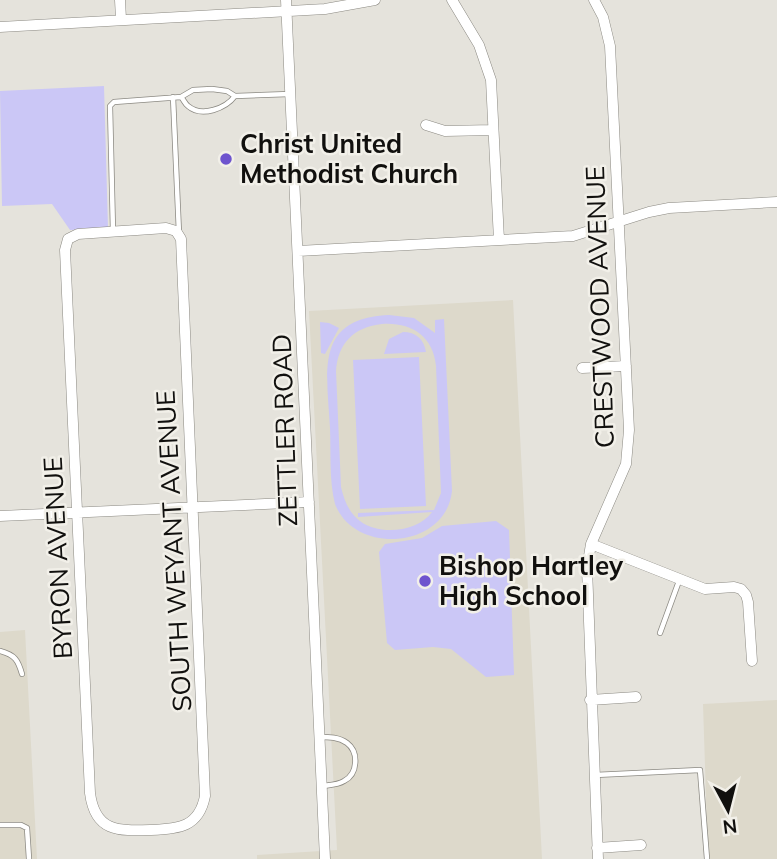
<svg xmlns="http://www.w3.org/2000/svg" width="777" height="859" font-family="Mulish,sans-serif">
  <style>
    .built { fill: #ddd9cb }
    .green { fill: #cbc7f6; fill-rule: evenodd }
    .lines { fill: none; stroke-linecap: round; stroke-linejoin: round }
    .service-casing { stroke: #8b8982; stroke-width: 6 }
    .minor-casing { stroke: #8b8982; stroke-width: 11 }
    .service { stroke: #fff; stroke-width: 4.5 }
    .minor { stroke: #fff; stroke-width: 10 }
    .poi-dot { fill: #6e54ce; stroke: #f2f0e9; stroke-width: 2.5 }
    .labels { text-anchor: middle; stroke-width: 5; stroke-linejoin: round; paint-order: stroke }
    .poi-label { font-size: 26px; font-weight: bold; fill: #11100e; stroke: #f2f0e9; text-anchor: start }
    .street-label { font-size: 26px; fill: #11100e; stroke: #f2f0e9 }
  </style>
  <rect width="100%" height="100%" fill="#e5e3dc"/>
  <!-- built -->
  <path class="built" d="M513,300l29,559h-285v-4l80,-5 -28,-539z
    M25,630l12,229h-37v-227z
    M777,700v159h-69l-5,-155z"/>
  <!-- green -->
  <path class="green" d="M104,86l4,142 -38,2 -18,-26 -50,2 -2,-115z
    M389,315l25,3 21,15v-13l9,-1 8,172c-6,58 -97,65 -117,13 -6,-24 -4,-51 -5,-76 -3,-56 -16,-110 59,-113zM382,324c28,-2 51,11 54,42l5,127 -7,17 -76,3v4l74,-5c-14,20 -53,24 -72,9 -11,-8 -16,-21 -19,-34l-5,-116c2,-28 18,-44 46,-47z
    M320,322l9,1 10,5 -14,26 -4,-1z
    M403,332c13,0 21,7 23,20l-42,2 5,-15z
    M419,357l7,149 -66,3 -7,-149z
    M496,521l13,9 5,145 -28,2 -35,-28 -18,-2 -38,3 -8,-7 -8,-91 6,-8 37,-6 20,-12z"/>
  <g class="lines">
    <defs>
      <path id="service" d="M235,96c-9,12 -33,22 -47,10 -3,-2 -4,-6 -7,-9l12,-7 19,-1 15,2 8,5 55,-2
        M173,97l6,136
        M113,231l-3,-125 4,-4 67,-5
        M660,633l19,-52
        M0,651c15,4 18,9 22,23
        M319,737c10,0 20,0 28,6 12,9 11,31 -3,38 -6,4 -15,4 -22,5
        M595,775l105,-5 7,89
        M0,825h21l6,3 2,31"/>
      <path id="minor" d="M120,0l1,19
        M286,0l39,859
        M452,0l27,45 12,35 8,160
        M594,0l9,17 7,29 19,384 -3,34 -35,80 -4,24 11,291
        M0,27l325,-18 50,-9
        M426,125l19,6 48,-1
        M166,228l10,3 5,8 24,557c-6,31 -26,33 -54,34 -33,1 -56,2 -61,-37l-25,-543 3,-11 10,-5z
        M298,251l275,-15 76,-24 20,-4 108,-6
        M582,368l44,-2
        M0,516l309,-14
        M591,544l114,45 29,-2 7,2 5,6 2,7 4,59
        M590,700l46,-3
        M597,848l44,-3"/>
    </defs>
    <!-- service casing -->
    <use href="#service" class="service-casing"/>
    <!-- minor casing -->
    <use href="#minor" class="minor-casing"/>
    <!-- service -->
    <use href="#service" class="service"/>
    <!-- minor -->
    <use href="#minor" class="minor"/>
  </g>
  <!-- markers -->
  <g class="poi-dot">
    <circle cx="226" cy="159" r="7"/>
    <circle cx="425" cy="581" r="7"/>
  </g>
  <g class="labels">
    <!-- poi labels -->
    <g class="poi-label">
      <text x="240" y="153">Christ United<tspan x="240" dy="30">Methodist Church</tspan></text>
      <text x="439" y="575">Bishop Hartley<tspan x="439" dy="30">High School</tspan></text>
    </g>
    <!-- street labels -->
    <g class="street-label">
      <text transform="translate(600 307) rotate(-92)" y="9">CRESTWOOD AVENUE</text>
      <text transform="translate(285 430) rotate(-92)" y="9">ZETTLER ROAD</text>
      <text transform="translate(174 551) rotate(-93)" y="9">SOUTH WEYANT AVENUE</text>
      <text transform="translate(58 558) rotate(-93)" y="9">BYRON AVENUE</text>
    </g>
  </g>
  <!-- north arrow -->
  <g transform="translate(728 810) rotate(173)" stroke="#f2f0e9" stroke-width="5" paint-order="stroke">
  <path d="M0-5L12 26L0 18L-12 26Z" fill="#11100e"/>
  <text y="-10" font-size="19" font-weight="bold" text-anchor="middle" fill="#11100e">N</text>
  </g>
</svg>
